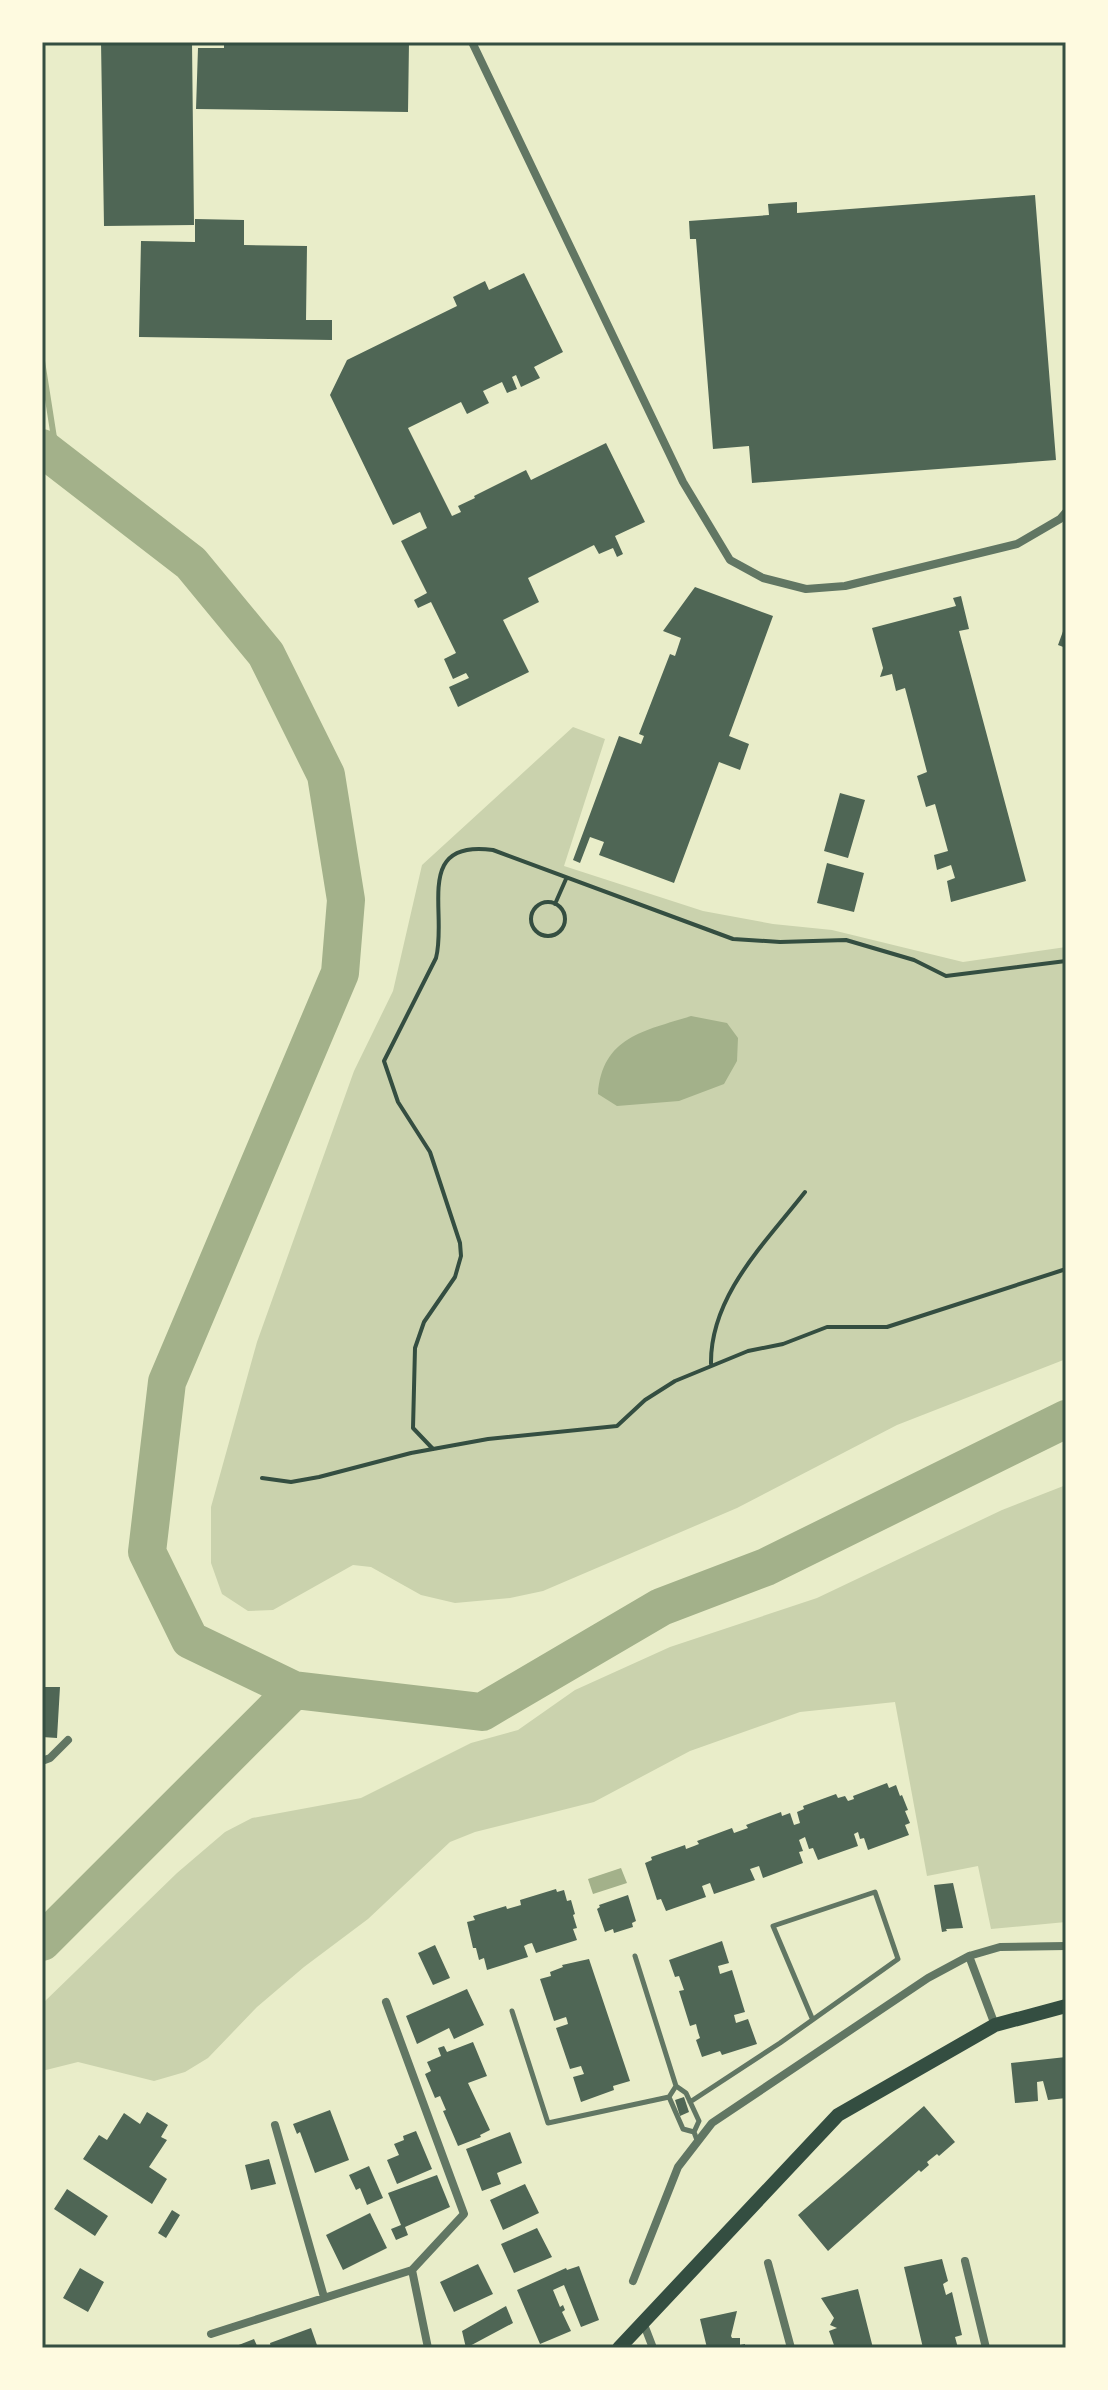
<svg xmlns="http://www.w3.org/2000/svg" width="1108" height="2390" font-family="'Work Sans',sans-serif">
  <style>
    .green { fill: #cad2ad }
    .water { fill: #a3b18a }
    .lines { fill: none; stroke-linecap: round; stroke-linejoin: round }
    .stream { stroke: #a3b18a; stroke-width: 6 }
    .river { stroke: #a3b18a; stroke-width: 38 }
    .building { fill: #4f6655 }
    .path { stroke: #344e41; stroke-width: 4 }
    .service { stroke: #617663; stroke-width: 5 }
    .minor { stroke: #617663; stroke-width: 8 }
    .secondary { stroke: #344e41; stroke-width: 14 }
    .neatline { fill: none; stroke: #344e41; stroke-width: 3 }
  </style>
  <rect width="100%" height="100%" fill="#e9edc9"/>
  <!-- green -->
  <path class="green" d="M573,727l32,12 -41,127 139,45 70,13 59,6 131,32 103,-15v412l-169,66 -160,83 -194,83 -33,7 -55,5 -34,-8 -50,-28 -18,-2 -80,45 -25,1 -26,-17 -11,-31v-56l46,-165 97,-271 39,-80 29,-126z
    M1066,1485v437l-75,7 -13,-63 -51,10 -32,-174 -95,10 -110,39 -96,51 -119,30 -25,10 -82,77 -64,48 -47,40 -49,51 -23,14 -31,9 -76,-19 -36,9v-67l135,-131 48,-41 27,-14 109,-20 110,-55 47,-13 57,-40 95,-43 147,-49 185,-88z"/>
  <!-- water -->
  <path class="water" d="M691,1016l36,7 11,15 -1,23 -13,23 -45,17 -62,5 -19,-12c4,-57 46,-63 93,-78z
    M621,1868l6,15 -34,11 -5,-15z"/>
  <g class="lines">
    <!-- stream -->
    <path class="stream" d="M42,361l15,96"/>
    <!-- river -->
    <path class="river" d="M42,448l149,115 75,91 60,121 20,125 -6,73 -173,409 -20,170 43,88 104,50 188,22 179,-105 105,-40 300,-148
      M42,1942l252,-252"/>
  </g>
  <!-- building -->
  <path class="building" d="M101,42h91l2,183 -90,1z
    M224,42h185l-1,70 -212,-3 2,-61h26z
    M1035,195l21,265 -304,23 -3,-37 -36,3 -17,-210h-6l-1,-18 80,-6 -1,-11 29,-2v11z
    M195,219l49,1v25l63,1 -1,74h26v20l-193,-3 2,-96 54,1z
    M524,273l39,79 -29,15 6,11 -19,9 -5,-12 -4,2 5,12 -10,4 -5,-11 -19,9 6,12 -22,11 -6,-12 -53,26 44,88 9,-4 -3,-6 17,-8 -1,-2 52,-26 5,10 75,-37 39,79 -30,14 8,18 -6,3 -4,-9 -14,6 -5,-9 -66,33 11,24 -36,18 26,52 -71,35 -9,-20 20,-9 -3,-5 -13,6 -9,-20 12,-6 -25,-51 -13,6 -4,-8 13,-7 -26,-52 26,-13 -7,-16 -27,13 -63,-130 17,-35 110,-54 -4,-9 32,-16 4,9z
    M695,587l78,29 -44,120 20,8 -9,26 -21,-8 -45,121 -75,-28 5,-13 -14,-5 -10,26 -7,-3 46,-124 22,8 3,-8 -5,-2 31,-80 5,2 6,-18 -18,-7z
    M961,596l8,33 -10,2 67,250 -75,21 -4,-21 8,-3 -4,-13 -14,5 -3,-15 14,-4 -13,-47 -9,3 -9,-31 10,-4 -22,-84 -9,3 -4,-17 -12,3 3,-9 -11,-40 84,-22 -3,-8z
    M1066,623v25l-8,-3z
    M840,793l25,7 -17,58 -24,-7z
    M827,863l37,10 -10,39 -37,-9z
    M42,1687h18l-3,51 -15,-1z
    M887,1783l2,5 7,-3 4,11 2,-1 6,15 -3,1 5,12 -5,2 4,10 -41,15 -4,-12 -4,1 -2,-7 -4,2 4,12 -40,14 -5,-12 -4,1 -4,-12 -6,3 4,11 -4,1 4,11 -40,15 -4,-12 -9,3 5,11 -41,14 -4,-11 -8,3 4,11 -40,14 -5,-12 -4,1 -12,-37 7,-3 -1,-3 34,-12 1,4 8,-3 5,-2 -2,-3 35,-13 2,5 14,-5 -2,-3 35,-13 1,4 8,-3 4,12 6,-2 -3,-11 7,-3 -1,-3 33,-12 2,4 7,-2 3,5 6,-2 -1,-3z
    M953,1883l10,45 -17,1 1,2 -5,1 -8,-47z
    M556,1889l1,3 7,-2 3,11 4,-1 4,14 -2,1 4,13 -4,1 4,11 -41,13 -4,-10 -4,1 -4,2 4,11 -41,13 -3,-12 -5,2 -3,-12h-3l-6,-26 8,-2 -2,-4 33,-10 1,3 14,-4 -1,-5z
    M628,1895l8,26 -4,2 1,4 -19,6 -1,-4 -8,3 -8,-23 3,-2 -1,-2z
    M722,1941l7,22 -11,3 2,8 12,-4 13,42 -11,3 2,8 12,-4 9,25 -35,11 -2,-4 -18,6 -6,-17 4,-2 -2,-6 -2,-8 -6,2 -11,-35 5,-1 -5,-14 -4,1 -6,-17z
    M435,1945l15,33 -17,7 -15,-32z
    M589,1959l41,122 -17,5 1,4 -33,12 -8,-25 11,-3 -2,-5 -1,-3 -11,3 -14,-41 12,-4 -1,-4 -1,-3 -12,4 -14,-42 11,-3 -1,-4 13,-5 -1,-2z
    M467,1989l17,36 -30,14 -5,-11 -32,16 -11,-28z
    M473,2042l14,34 -19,7 22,47 -10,5 1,2 -23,9 -15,-35 3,-1 -6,-14 -5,2 -10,-24 6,-3 -4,-9 14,-6 -3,-8 6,-2 3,6z
    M1066,2057v41l-18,2 -5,-19 -6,1 1,19 -23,2 -4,-40z
    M684,2097l5,15 -9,4 -5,-16z
    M924,2106l31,36 -16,14 -2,-2 -10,8 2,3 -8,7 -2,-2 -91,81 -30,-36z
    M330,2110l19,50 -34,13 -15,-41 -3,2 -4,-10z
    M147,2112l21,13 -7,12 6,3 -18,27 18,12 -15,25 -69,-45 16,-24 8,5 17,-27 16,11z
    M416,2131l16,38 -35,15 -10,-24 12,-5 -5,-11 10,-4 -1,-4z
    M510,2132l12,31 -25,10 4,11 -19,7 -16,-42z
    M269,2159l7,25 -25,6 -6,-25z
    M369,2166l14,32 -16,7 -7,-17 -4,2 -7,-15z
    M437,2175l13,32 -45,20 3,8 -12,5 -5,-11 10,-4 -13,-32z
    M525,2184l14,29 -36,17 -13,-30z
    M67,2189l41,27 -13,20 -41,-27z
    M172,2210l8,5 -14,23 -8,-5z
    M370,2213l17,35 -44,22 -17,-35z
    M537,2228l15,29 -38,16 -13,-29z
    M942,2259l6,22 -5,3 3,11 6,-3 10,43 -7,2 3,11h-35l-19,-81z
    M478,2264l15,30 -39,18 -14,-30z
    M579,2266l20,54 -18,7 -17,-42 -11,5 7,17 3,-2 2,5 -3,2 9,19 -31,13 -23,-54 49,-22 1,2z
    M80,2268l24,14 -16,30 -25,-14z
    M858,2289l15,59h-38l-6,-17 8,-3 -7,-3 4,-7 -13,-20z
    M506,2306l7,17 -47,25 -4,-17z
    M737,2311l-6,25 1,2h8v7l5,-1v4h-38l-7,-29z
    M311,2328l7,20h-47l-1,-5z
    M254,2339l4,9h-27z"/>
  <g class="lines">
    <!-- path -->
    <path class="path" d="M531 919a17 17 0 1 1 34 0a17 17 0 1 1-34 0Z
      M555,904l11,-25
      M711,1364c-1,-68 54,-121 94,-172
      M433,1449l-20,-21 2,-80 9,-26 31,-45 6,-21 -1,-13 -30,-91 -32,-50 -14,-41 52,-103c12,-45 -23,-119 57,-108l240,89 47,3 66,-2 68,20 32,16 120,-15
      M262,1478l29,4 28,-5 92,-24 77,-14 129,-13 28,-26 30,-19 73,-30 35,-7 44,-17h60l179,-58"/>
    <!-- service -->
    <path class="service" d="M635,1956l41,130
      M512,2011l36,112 121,-26
      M690,2102l90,-59 118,-84 -23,-67 -102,34 39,92
      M694,2132l-11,-3 -14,-32 7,-11 10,7 13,28 -5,11 3,8"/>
    <!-- minor -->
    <path class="minor" d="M472,42l211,440 47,78 33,18 43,11 39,-3 172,-42 43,-25 6,-7
      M42,1761l8,-3 18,-18
      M969,1956l26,69
      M386,2002l78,212 -52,56 16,78
      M275,2125l49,172
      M965,2261l21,87
      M768,2263l23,85
      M633,2281l45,-114 34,-44 216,-145 41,-22 31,-9 66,-1
      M643,2322l10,26
      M211,2334l201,-64"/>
    <!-- secondary -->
    <path class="secondary" d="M619,2348l219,-233 157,-90 71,-19"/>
  </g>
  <!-- border -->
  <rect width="1108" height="2390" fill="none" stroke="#fefae0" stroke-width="88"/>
  <rect x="44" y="44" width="1020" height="2302" class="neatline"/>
</svg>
